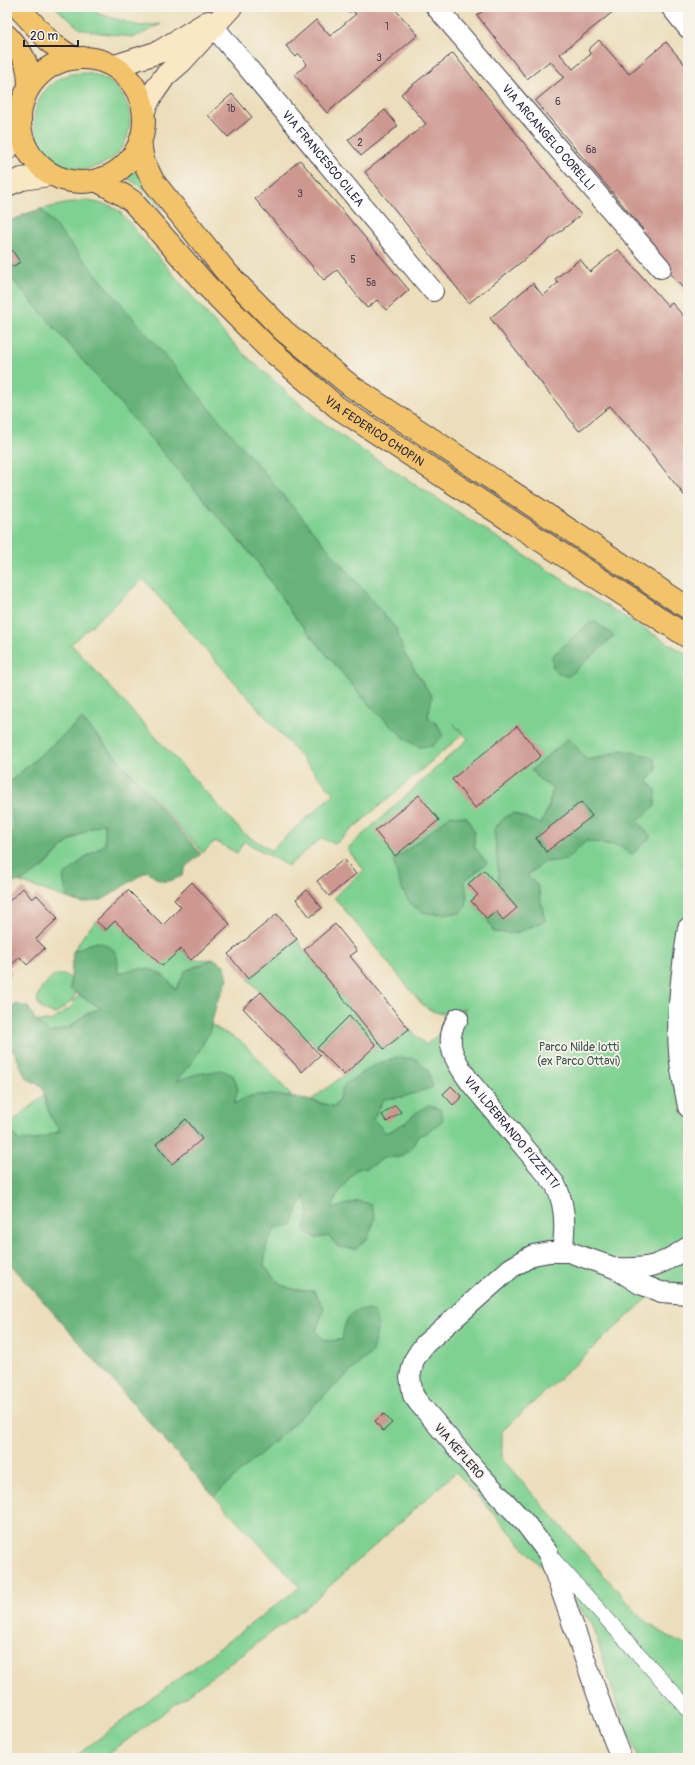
<svg xmlns="http://www.w3.org/2000/svg" width="695" height="1765" font-family="Pangolin,sans-serif">
  <style>
    .green { fill: #7fd192; stroke: #507a66; fill-rule: evenodd }
    .forest { fill: #67b37c; stroke: #446a5c; fill-rule: evenodd }
    .building { fill: #cd9890 }
    .lines { fill: none; stroke-linecap: round; stroke-linejoin: round }
    .pedestrian-casing { stroke: #403e4e; stroke-width: 16 }
    .minor-casing { stroke: #403e4e; stroke-width: 22 }
    .secondary-casing { stroke: #403e4e; stroke-width: 24 }
    .primary-casing { stroke: #403e4e; stroke-width: 24 }
    .pedestrian { stroke: #fff; stroke-width: 15 }
    .minor { stroke: #fff; stroke-width: 20 }
    .secondary { stroke: #fae7c3; stroke-width: 22 }
    .primary { stroke: #f2c36a; stroke-width: 22 }
    .labels { text-anchor: middle; stroke-width: 3.5; stroke-linejoin: round; paint-order: stroke }
    .number-label { font-size: 10px; fill: #4d4050 }
    .street-label { font-size: 12px; fill: #22223b; stroke: #f7f3e8 }
    .park-label { font-size: 12px; fill: #3e5755; stroke: #f7f3e8 }
  </style>
  <rect width="100%" height="100%" fill="#f7f3e8"/>
  <filter id="ink" filterUnits="userSpaceOnUse"><feTurbulence type="fractalNoise" baseFrequency=".025" numOctaves="2"/><feDisplacementMap in="SourceGraphic" scale="8" xChannelSelector="R" yChannelSelector="G"/><feConvolveMatrix kernelMatrix="1 2 1 2 8 2 1 2 1" color-interpolation-filters="sRGB"/></filter>
  <filter id="wash" filterUnits="userSpaceOnUse"><feTurbulence type="fractalNoise" baseFrequency=".012" numOctaves="4" result="noise"/><feDisplacementMap in="SourceGraphic" scale="16" xChannelSelector="R" yChannelSelector="G"/><feGaussianBlur stdDeviation="0.9" result="paint"/><feColorMatrix in="noise" values="0 0 0 0 0 0 0 0 0 0 0 0 0 0 0 0 0 1.4 0 .05"/><feComposite in="paint" operator="in"/></filter>
  <g filter="url(#wash)">
    <rect width="100%" height="100%" fill="#ecdebb"/>
    <!-- green -->
    <path class="green" d="M55,7h32l12,7 41,12 21,-2 -19,10 -9,3 -32,-4 -21,-4z
      M34 121a48 48 0 1 1 96 0a48 48 0 1 1-96 0Z
      M138,164l25,47 -19,-22 -20,-13z
      M85,200l26,6 9,6 99,116 26,27 71,63 43,30 198,128 131,79v653l-39,-11 -147,134v28l138,157 16,13 32,18v111h-50l-25,-66 -21,-69 -136,-151 -145,131 -208,155h-30l227,-171 -86,-91 158,-144 -30,-12 -19,1 -7,-10 8,-24 -10,-16c-27,0 -34,-5 -50,-25l2,-19 10,-21 16,-1 6,-16 7,-14 11,43 13,-2 28,-35 -26,9 6,-15 19,-26 12,-1 16,-10 15,-1 12,-8 7,-13 10,-4 -11,-20 -12,11 -19,10 -13,-14 11,-20 19,-2 -58,-13 -10,23 -24,-7 33,-25 31,-30 -26,-29 -32,32 -8,-11 -3,3 -58,-61 49,-40 7,11 80,99 25,-20 17,16 40,-36c-21,1 -24,11 -44,-5l-88,-107 30,-27 -17,-21 121,-110 -15,-16 10,11 -128,110 -13,-6 -34,28 -44,-25 -7,12 -22,-12 -12,12 -121,-134 -75,65v-511l249,287 37,55 78,92 37,34 30,-16 -10,-8 3,-21 -409,-481 19,-6zM143,579l191,215 -63,56 -27,-16 -173,-190zM621,750l36,19 -9,12 -11,40 14,16 -30,9 -35,-5 -20,19 -22,2 -17,13 18,46 -29,12 -22,-1 9,-12 14,-12 -17,-21 13,-74 28,12 8,-19 4,-19 -12,-6 -10,-11 72,-13zM474,831v16l13,16 -23,18 -3,32 -19,-1z
      M7,796l5,16 2,19 -7,5z
      M104,823l1,21 -19,13 -22,20 3,21 -47,-16 24,-15 22,-23 23,-15z
      M96,921l10,9 9,-9 66,28 11,11 22,-1 -29,12 -9,19c-15,-21 -34,-25 -58,-16l-31,-29 -14,7 12,-19z
      M56,975h10l7,6 3,12 -4,8 -16,13c-31,-5 -18,-28 0,-39z
      M79,995l23,13 -16,6 -16,13 -20,6 -14,-12h16l19,-14z
      M211,1025l31,17 17,17 35,40 -23,-4 -38,9 5,-15 -5,-14 -35,-1 -23,7c15,-17 30,-35 36,-56z
      M44,1096l6,20 10,15 -24,9 -17,1 -12,-15z"/>
    <!-- forest -->
    <path class="forest" d="M41,209l356,421 6,21 29,46 -4,20 10,8 5,11 -10,10 -14,1 -11,-6 -37,-34 -78,-92 -37,-55 -249,-287v-51z
      M591,622h5l18,14 -46,41 -10,-4 -5,-5 -1,-12z
      M82,719l119,135 -15,12 -4,10c-18,8 -21,7 -35,-5l-45,29 -20,3 -15,-5 -4,-21 23,-20 19,-13 -1,-21c-13,5 -28,12 -39,22 -19,17 -29,35 -58,39v-48l7,-6c-2,-15 -7,-30 -7,-46z
      M569,738l18,22 16,-3 18,-7 32,7 4,12 -9,12 8,10 -1,15 -18,15 14,16 -20,18 -10,-9 -35,-5 -20,19 -22,2 -17,13 11,11 7,35 -29,12 -22,-1 -7,-13 9,-8 7,9 14,-12 -17,-20 -6,-59 11,-12 8,-4 28,11 8,-18 4,-19 -12,-6 -10,-11z
      M451,815l16,2 7,14v16l13,16 -23,18 3,12 -1,14 -6,6c-9,0 -28,2 -37,-1 -20,-8 -24,-33 -30,-51z
      M97,942c21,5 21,13 21,32 26,-10 42,-7 58,16l9,-19 29,-12 11,7 3,13 -11,23 -8,31 -16,28 -17,20 22,-7 23,-4 12,5 5,14 -4,15c5,-3 11,-6 17,-8 22,-5 63,5 84,11l10,-23 31,-20 21,-7 19,2 12,11 5,17 -30,10 -19,2 -11,20 13,14 19,-10 12,-11 12,-6 11,3 3,11 -16,12 -9,4 -7,13 -12,8 -15,1 -16,10 -12,1 -19,26 -5,14 25,-8 14,3 4,14 -7,20 -12,11 -18,-2 -9,-11 -13,2 -11,-8 4,-16 -4,-18 -7,13 -6,17 -16,1 -10,20 -2,19c16,20 23,25 50,25l10,17 -8,23 7,10 19,-1c3,-20 7,-36 32,-28l4,14 -6,26 -158,144 -207,-236v-134l12,15 17,-1 24,-9 -10,-15 -8,-30 -16,-8 -11,-25 -8,-6v-37l9,-6 12,3 8,14 14,12 20,-6 16,-13 15,-6 -31,-19 3,-37 14,-7zM186,1119l16,20 -31,24 -15,-20z"/>
    <g id="blocks">
      <!-- building -->
      <path class="building" d="M345,7h48l25,28 -91,78 -32,-38 12,-11 -8,-10 -3,3 -10,-11 30,-26 14,16 26,-22 -4,-4 -2,2z
        M488,7h131l-59,47 13,15 18,-15 -3,-4 11,-10 30,34 37,-32 22,26v226l-51,-60 6,-5 -108,-128 29,-24 -14,-16 -23,18 -50,-64z
        M453,53l128,162 -112,88 -104,-131 61,-48 -25,-30z
        M232,94l20,23 -24,20 -20,-22z
        M385,110l13,16 -37,30 -13,-16z
        M300,160l109,130 -23,20 -9,-10 -10,8 -30,-38 -13,10 -69,-81z
        M7,243l13,19 -8,5 -5,-7z
        M618,249l50,57 4,-3 16,18v171l-4,3 -49,-62 -25,-27 -31,25 -89,-113 43,-35 10,13 15,-13 -3,-4 25,-20 10,13z
        M517,726l24,30 -66,52 -23,-29z
        M419,795l20,25 -44,36 -20,-25z
        M581,802l11,14 -46,36 -10,-14z
        M344,859l12,15 -27,22 -12,-15z
        M484,870l33,38 -14,12 -7,-9 -9,8 -16,-18 7,-6 -10,-11z
        M192,882l38,42 -39,36 -10,-11 -19,17 -47,-45 -9,9 -10,-9 32,-31 35,35 18,-18 -7,-7z
        M23,888l9,11 5,-4 21,23 -22,21 9,9 -18,17 -7,-8 -12,11 4,5 -5,5v-75z
        M307,890l15,18 -12,9 -14,-18z
        M277,914l20,25 -49,40 -20,-25z
        M335,924l22,27 -7,5 59,73 -25,20 -80,-99z
        M261,992l59,63 -18,17 -59,-64z
        M349,1016l27,29 -32,30 -27,-27z
        M7,1076l5,4 -5,5z
        M451,1086l11,11 -9,8 -10,-11z
        M395,1105l6,7 -14,10 -5,-7z
        M186,1119l16,20 -30,25 -16,-20z
        M384,1414l8,9 -9,8 -8,-10z"/>
    </g>
  </g>
  <g filter="url(#ink)">
    <use href="#blocks" fill-opacity="0" stroke="#403e4e" stroke-width="1"/>
    <g class="lines">
      <defs>
        <path id="pedestrian" d="M551,1557l137,152"/>
        <g id="minor">
          <path id="s1" d="M436,7l225,261"/>
          <path d="M671,7l17,21"/>
          <path id="s2" d="M214,27l219,264"/>
          <path d="M688,928c-6,42 -12,82 -9,124 1,18 6,37 9,55"/>
          <path id="s3" d="M458,1018c-16,24 -3,43 12,64l85,102c11,21 11,44 7,67"/>
          <path d="M616,1268c34,1 43,-1 72,-21"/>
          <path d="M621,1758l-13,-33 -60,-172 -23,-30 -45,-48 -62,-73 -5,-7 -3,-18 4,-17 5,-8 6,-8 86,-76 22,-13 16,-3h20l46,16 25,16 21,8 27,2"/>
        </g>
        <path id="secondary" d="M115,66l44,-14 49,-30
          M144,110l7,-14 14,-20 16,-14 50,-55
          M7,149l12,-24
          M7,185l15,-6 27,-4"/>
        <g id="primary">
          <path d="M18,7l33,36 22,15"/>
          <path d="M7,36c15,17 22,25 22,49"/>
          <circle cx="82" cy="120" r="62"/>
          <path d="M140,142l3,18 10,21 75,93 56,57 67,55 337,222"/>
          <path id="s4" d="M98,181l25,14 9,6 74,84 61,62 70,60 351,230"/>
        </g>
      </defs>
      <!-- pedestrian casing -->
      <use href="#pedestrian" class="pedestrian-casing"/>
      <!-- minor casing -->
      <use href="#minor" class="minor-casing"/>
      <!-- secondary casing -->
      <use href="#secondary" class="secondary-casing"/>
      <!-- primary casing -->
      <use href="#primary" class="primary-casing"/>
      <!-- pedestrian -->
      <use href="#pedestrian" class="pedestrian"/>
      <!-- minor -->
      <use href="#minor" class="minor"/>
      <!-- secondary -->
      <use href="#secondary" class="secondary"/>
      <!-- primary -->
      <use href="#primary" class="primary"/>
    </g>
  </g>
  <g class="labels">
    <!-- number labels -->
    <g class="number-label">
      <text x="387" y="30">1</text>
      <text x="379" y="61">3</text>
      <text x="558" y="105">6</text>
      <text x="231" y="112">1b</text>
      <text x="360" y="146">2</text>
      <text x="591" y="153">6a</text>
      <text x="300" y="197">3</text>
      <text x="353" y="263">5</text>
      <text x="371" y="286">5a</text>
    </g>
    <!-- street labels -->
    <g class="street-label">
      <text dy="4" stroke="none"><textPath href="#s1" startOffset="172">VIA ARCANGELO CORELLI</textPath></text>
      <text dy="4" stroke="none"><textPath href="#s2" startOffset="171">VIA FRANCESCO CILEA</textPath></text>
      <text dy="4" stroke="none"><textPath href="#s4" startOffset="375">VIA FEDERICO CHOPIN</textPath></text>
      <text dy="4" stroke="none"><textPath href="#s3" startOffset="136">VIA ILDEBRANDO PIZZETTI</textPath></text>
      <text transform="translate(459 1451) rotate(49)" y="4">VIA KEPLERO</text>
    </g>
    <!-- park labels -->
    <g class="park-label">
      <text x="579" y="1051">Parco Nilde Iotti<tspan x="579" dy="14">(ex Parco Ottavi)</tspan></text>
    </g>
  </g>
  <!-- margin -->
  <rect width="695" height="1765" fill="none" stroke="#f7f3e8" stroke-width="24"/>
  <!-- scale -->
  <path d="M24 40v6h54v-6" fill="none" stroke="#22223b" stroke-width="2"/>
  <text x="30" y="40" font-size="12" fill="#22223b" stroke="#f7f3e8" stroke-width="3" paint-order="stroke">20 m</text>
</svg>
